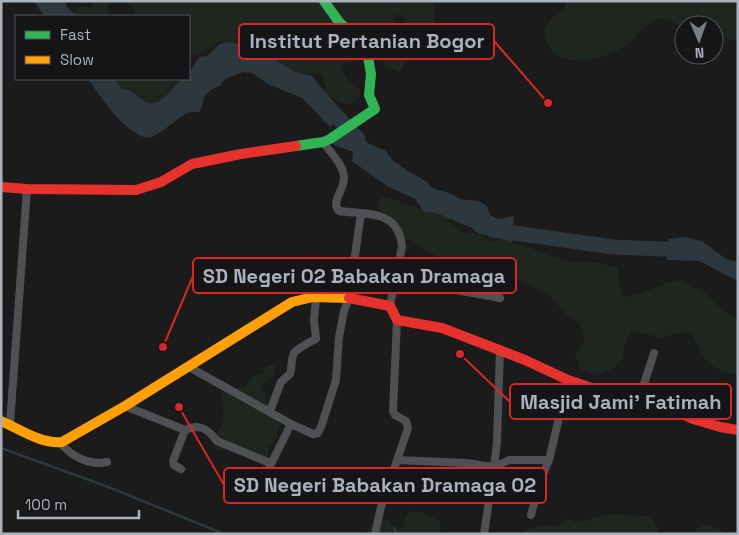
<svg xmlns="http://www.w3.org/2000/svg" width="739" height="535" font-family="'Space Grotesk',sans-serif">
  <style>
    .green { fill: #1e261f }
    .water { fill: #2c373e }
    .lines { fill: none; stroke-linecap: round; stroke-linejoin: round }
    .stream { stroke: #2c373e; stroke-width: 2.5 }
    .river { stroke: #2c373e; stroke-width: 15 }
    .street { stroke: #4f5054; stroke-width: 8 }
    .fast { stroke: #30b455; stroke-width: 10 }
    .slow { stroke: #ff9f0a; stroke-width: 10 }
    .jam { stroke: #e5322d; stroke-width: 10 }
    .leader { fill: none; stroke: #d62828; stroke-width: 2 }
    .callout-dot { fill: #d62828; stroke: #151517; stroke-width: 2 }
    .callout { fill: #151517; stroke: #d62828; stroke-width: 2 }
    .callout-label { font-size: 20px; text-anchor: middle; font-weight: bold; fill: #acb2bd }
  </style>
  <rect width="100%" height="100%" fill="#1b1b1b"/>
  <!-- green -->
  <path class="green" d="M92,1h16v15h-37l7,-9 6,-1 8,2z
    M127,1h232l11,2 3,-2h61c0,18 6,39 -21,36l-10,-21 -7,-2c-9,15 4,31 11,45l-7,13 -14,-6 -10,-11 -6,-3 -2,5 -12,4 -14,3c0,14 8,17 18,26v8c-12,12 -22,3 -34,-4l-2,-14 -3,-6 -8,-2 -17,3 -22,-18 -7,-3 -15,2 -17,-13 -15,-2 -20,12 -11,4v-41h-55l1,-6z
    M565,1h173v38l-6,1 -18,-4v-11h-30v3l-11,-6 -17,-4c-13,10 -22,23 -36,31 -17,11 -59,20 -71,-2 -3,-4 -3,-11 -5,-16l9,-14 12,-8z
    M114,79h64c-5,19 -9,20 -28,25 -6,-3 -8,-6 -13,-10 -10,-7 -16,-2 -23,-15z
    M381,195l40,14 3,3h8l17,6 4,7 12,8 19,2 4,7 16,-4 8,5 16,4 31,12 14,3 30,1 15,6 1,14 5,14 16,-3 26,-11 14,-3 25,13 21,20 12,7v55c-29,-5 -35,-16 -46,-42h-15l-15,5 -15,-4 -16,-2 -7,14 -1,14 -12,10 -15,6 -15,-6 -6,-17 10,-13 -4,-15 -13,-9 -21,-22 -28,-14 -7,-8 -15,-3 -17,1 1,-7 -8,-1 -16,2 -31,-13 -31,-19 -4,-11 -14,-12z
    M274,364l2,3 -2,8 -12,9c-1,10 12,33 19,41l-5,8 2,3 -2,4 -8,5v12l-4,3 -36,-11 -9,1 -7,-7v-5c17,-13 10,-29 10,-47l22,-4 3,-2 5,-8 12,-5 2,-5z
    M413,511l9,1 18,9 1,13h-75c7,-15 6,-15 22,-14l6,8 4,1 4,-1 5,-14z
    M606,514l45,2 7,12 -1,6h-136l3,-4c12,-1 23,-9 35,-2l7,-10 12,5z
    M701,523l14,4 12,6 11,-3v4h-44z"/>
  <!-- water -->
  <path class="water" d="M32,1h33l2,6 10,9h-33l-8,-12z
    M227,42l8,1 24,11h8l28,18 17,4c10,14 23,24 31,39l-13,12 -28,-29 -34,-14 -16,-11 -9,-1 -18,7 -5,7 -8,3 -7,7 -5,16c-15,-1 -15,3 -27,11 -6,4 -15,12 -22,14 -20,6 -53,-44 -63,-58h26l8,10c10,1 12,4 20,10 16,14 29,-11 40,-20h7v-6l10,-16 8,-1 12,-12z
    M352,127l16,16 18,8 6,9 16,11 18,10 6,7 20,6 8,5 19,2 8,5 3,9 8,4 16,-3 -2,27 -8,-5 -25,-4 -7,-6 -36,-15 -12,-1 -9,-13 -28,-13 -35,-25 1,-9 -19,-7 -3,-6z
    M686,237l16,4 24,18 12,3v19l-39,-20 -32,-1 2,-21z"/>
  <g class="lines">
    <!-- stream -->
    <path class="stream" d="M1,448l110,40 113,46
      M394,528l3,6"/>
    <!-- river -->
    <path class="river" d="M326,105l32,34
      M493,230l120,17 73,3"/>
    <!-- street -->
    <path class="street" d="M323,142c7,10 20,22 21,35 1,12 -14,25 -5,34 28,4 59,-2 63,35l-12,60
      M396,279l104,19
      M189,367l102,57 -30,60
      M639,399l15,-46
      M125,406l60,24c14,-7 23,-1 32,11l53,22
      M270,411l11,-29 9,-8c2,-6 1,-16 4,-21 2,-3 17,-12 22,-14l-2,-19 2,-23
      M10,424l17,-235
      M291,424l22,10 5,-1 3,-6 15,-47 3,-43 5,-26 5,-13 12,-85
      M60,442c10,14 30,24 47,20
      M397,460l69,3 28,4 -10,67
      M494,467l3,-25 3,-93
      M494,467l15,-7h40
      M181,469l-7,-4 -1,-4 12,-31
      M531,515l9,-34 9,-21 19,-80
      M375,534l6,-27 27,-79 -2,-7 -11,-6 -2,-4 4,-91"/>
    <!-- fast -->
    <path class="fast" d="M296,146l27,-4 7,-3 45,-30 -6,-14 2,-21 -3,-17 -13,-20 -16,-15 -15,-21"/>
    <!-- slow -->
    <path class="slow" d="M1,421c19,8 39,23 61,21l63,-36 167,-104 21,-5 36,1"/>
    <!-- jam -->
    <path class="jam" d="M1,187l26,2 109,1 25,-8 31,-18 49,-10 55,-8
      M349,298l41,8 7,14 45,8 83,32 43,20 24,8 71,18 30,13 27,8 18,3"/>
  </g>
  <!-- callouts -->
  <path class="leader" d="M548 103L494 41M163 347L193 276M460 354L510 402M179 407L224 485"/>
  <g class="callout-dot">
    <circle cx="548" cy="103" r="5"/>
    <circle cx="163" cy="347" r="5"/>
    <circle cx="460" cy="354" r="5"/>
    <circle cx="179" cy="407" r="5"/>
  </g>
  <g class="callout">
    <rect x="239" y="24" width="255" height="35" rx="5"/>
    <rect x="193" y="258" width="323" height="35" rx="5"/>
    <rect x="510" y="384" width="221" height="35" rx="5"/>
    <rect x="224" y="468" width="322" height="35" rx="5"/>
  </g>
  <g class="callout-label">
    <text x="367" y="48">Institut Pertanian Bogor</text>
    <text x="354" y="283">SD Negeri 02 Babakan Dramaga</text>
    <text x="621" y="409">Masjid Jami' Fatimah</text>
    <text x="385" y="492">SD Negeri Babakan Dramaga 02</text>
  </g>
  <!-- border -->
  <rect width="739" height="535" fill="none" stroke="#acb2bd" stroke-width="5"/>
  <!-- legend -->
  <rect x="15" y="15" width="175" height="65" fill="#151517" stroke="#515459"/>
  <rect x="25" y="31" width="25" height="8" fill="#30b455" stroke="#515459"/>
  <text x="60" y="40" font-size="15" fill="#acb2bd">Fast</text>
  <rect x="25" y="56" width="25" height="8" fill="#ff9f0a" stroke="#515459"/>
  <text x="60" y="65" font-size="15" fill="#acb2bd">Slow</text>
  <!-- north arrow -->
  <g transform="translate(699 40) rotate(178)"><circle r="24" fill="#151517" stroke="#515459"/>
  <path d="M0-4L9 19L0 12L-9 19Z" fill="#797d84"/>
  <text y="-8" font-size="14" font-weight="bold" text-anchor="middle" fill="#acb2bd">N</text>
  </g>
  <!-- scale -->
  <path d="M18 510v8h121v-8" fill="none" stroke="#acb2bd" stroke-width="2.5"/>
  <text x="25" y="510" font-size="15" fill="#acb2bd" stroke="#151517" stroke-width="4" paint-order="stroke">100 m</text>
</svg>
